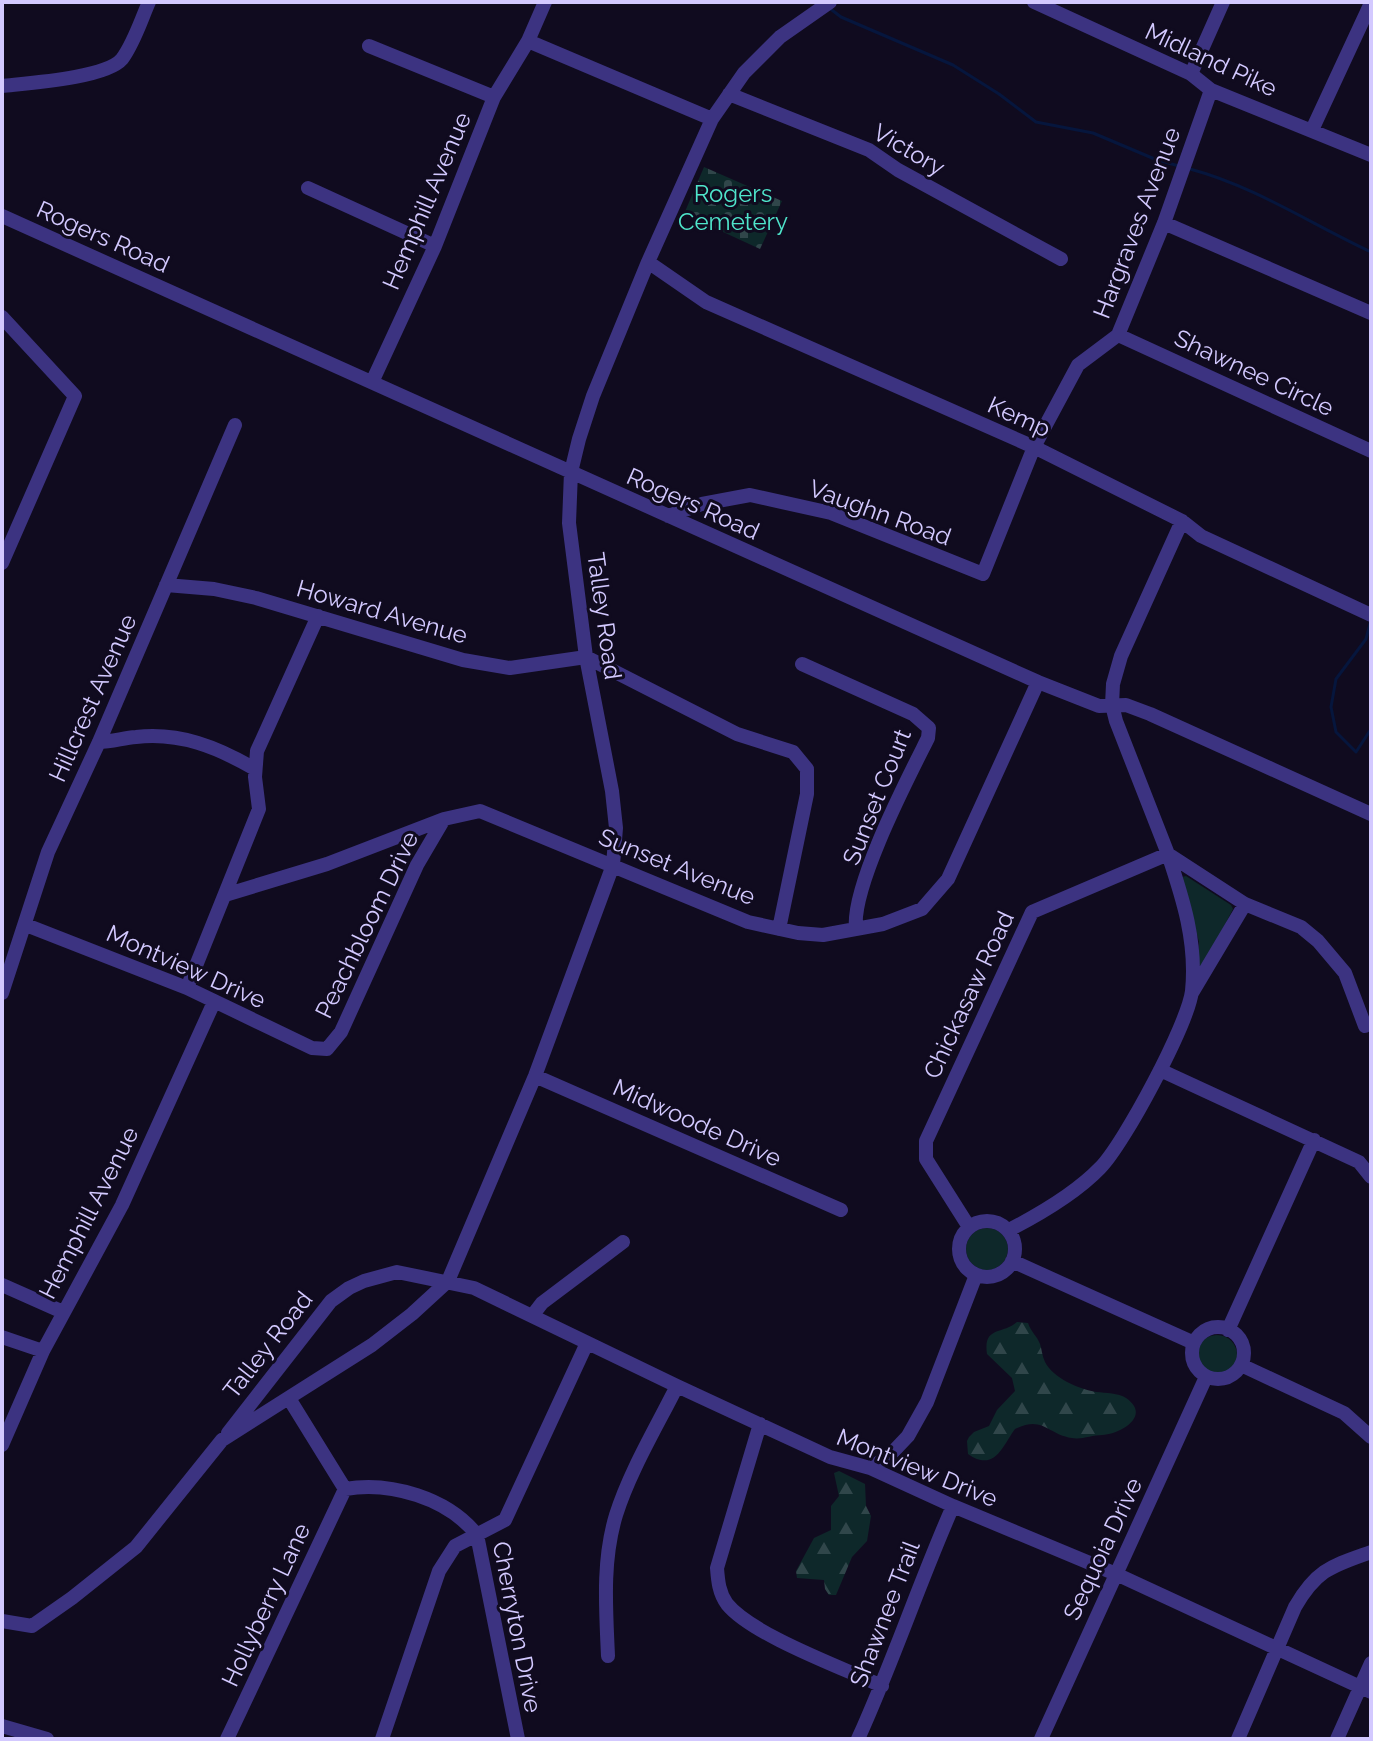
<svg xmlns="http://www.w3.org/2000/svg" width="1373" height="1741" font-family="Raleway,sans-serif">
  <style>
    .green { fill: #0e282a }
    .forest { fill: url(#forest-firs) }
    .cemetery { fill: url(#cemetery-stones) }
    .lines { fill: none; stroke-linecap: round; stroke-linejoin: round }
    .stream { stroke: #06163d; stroke-width: 3 }
    .minor { stroke: #3c3381; stroke-width: 14 }
    .labels { text-anchor: middle; stroke-width: 6; stroke-linejoin: round; paint-order: stroke }
    .street-label { font-size: 24px; fill: #d3c9ff; stroke: #100b1f }
    .park-label { font-size: 24px; fill: #4fe5cb; stroke: #100b1f }
  </style>
  <defs>
    <pattern id="forest-firs" width="22" height="20" patternUnits="userSpaceOnUse" patternTransform="scale(2)"><rect width="22" height="20" fill="#0e282a"/><path d="M5 1l3.5 6h-7zM16 11l3.5 6h-7z" fill="#30464a"/></pattern>
    <pattern id="cemetery-stones" width="16" height="16" patternUnits="userSpaceOnUse" patternTransform="scale(2)"><rect width="16" height="16" fill="#0e282a"/><path d="M2 7V4a2 2 0 0 1 4 0v3zM10 15v-3a2 2 0 0 1 4 0v3z" fill="#30464a"/></pattern>
  </defs>
  <rect width="100%" height="100%" fill="#100b1f"/>
  <!-- green -->
  <path class="green" d="M1186,876l45,29 2,4 -30,58 -4,-2v-23l-17,-65z
    M966 1249a21 21 0 1 1 42 0a21 21 0 1 1-42 0Z
    M1197 1355a20 20 0 1 1 40 0a20 20 0 1 1-40 0Z"/>
  <!-- forest -->
  <path class="forest" d="M1017,1322l11,1c3,9 9,13 12,21 2,6 2,12 5,18 8,16 34,27 51,30 10,1 22,1 30,6 26,18 -6,36 -24,37 -10,0 -21,5 -30,3 -25,-4 -29,-23 -57,-9 -12,16 -20,44 -47,25l-1,-13 2,-4 5,-5 15,-6 8,-16 18,-19 -3,-13 -25,-24c-4,-28 15,-19 30,-32z
    M839,1471l26,13 1,22 5,10 -4,25 -15,16 -16,38h-7l-4,-6 -1,-9 -27,-2 -1,-7 18,-33 17,-8v-24l8,-10 -5,-23z"/>
  <!-- cemetery -->
  <path class="cemetery" d="M704,167l78,34 -22,48 -76,-35z"/>
  <g class="lines">
    <!-- stream -->
    <path class="stream" d="M828,7l13,10 112,48 46,29 37,28 57,11 64,27 22,6
      M1190,169c64,17 121,55 181,83
      M1371,620l-5,19 -30,40 -5,28 5,25 20,20 15,-23"/>
    <!-- minor -->
    <path class="minor" d="M1034,2l157,72 20,16 160,65
      M528,41l184,78
      M369,46l125,51
      M1191,74l32,-72
      M2,86c27,-3 104,-8 120,-27 12,-16 19,-39 27,-57
      M729,94l140,56 29,20 163,89
      M1312,130l59,-127
      M308,188l127,58
      M2,216c346,153 690,311 1036,466l61,24 27,-1 24,9 221,100
      M1164,223l207,90
      M648,262l58,40 328,145 148,74 19,15 170,79
      M2,317l73,79 -73,167
      M1118,335l253,116
      M373,380l62,-134 59,-149 34,-56 17,-39
      M668,516l34,-12 48,-9 81,18 152,61 51,-127 44,-82 40,-30 46,-112 47,-133
      M1182,521l-61,135 -8,28 -1,21 4,16 52,133 77,50 56,23 17,14 27,32 20,53
      M166,585l48,4 42,9 207,62 47,8 76,-11 151,77 56,18 14,17v25l-28,135
      M802,664l111,50 16,14 -1,10c-20,40 -77,149 -72,191
      M99,742c13,0 24,-4 37,-5 44,-5 81,10 119,32
      M225,895l102,-31 117,-45 36,-8 268,111 50,11 25,2 60,-11 39,-15 26,-30 90,-197
      M26,925l161,63 125,60 15,1 14,-17 76,-167 27,-46
      M187,988l72,-179 -4,-32 2,-26 61,-135
      M2,993l46,-141 51,-110 136,-317
      M1192,993l53,-89
      M1160,1070l199,92 12,15
      M535,1076l306,134
      M959 1249a28 28 0 1 1 56 0a28 28 0 1 1-56 0Z
      M969,1227l-43,-68v-18l106,-229 136,-58c15,45 29,88 24,137 -4,33 -68,153 -92,177 -25,26 -60,46 -91,62
      M1012,1261l182,82
      M2,1285l61,27
      M532,1316l10,-13 81,-61
      M1192 1353a26 26 0 1 1 52 0a26 26 0 1 1-52 0Z
      M1228,1330l86,-190
      M2,1337l41,14
      M1241,1365l103,48 27,24
      M290,1400l55,89c45,-8 103,9 132,46l41,204
      M760,1424l-43,144c1,13 2,25 10,36 25,31 116,64 155,82
      M228,1433l103,-132 18,-13 15,-7 33,-9 77,16 203,98 153,71 40,11 83,38 163,68 255,118
      M2,1445l41,-94 79,-146 92,-203
      M870,1468l20,-13 18,-19 19,-34 49,-127
      M2,1621l30,5 40,-28 64,-51 86,-107 150,-95 40,-31 36,-33 87,-205 78,-211 3,-37 -4,-37 -26,-134 -17,-134 2,-51 8,-33 14,-43 55,-134 64,-143 32,-46 36,-36 50,-35
      M608,1656c-2,-47 -6,-95 8,-141 14,-44 40,-87 61,-129
      M2,1726l45,13
      M227,1739l118,-250
      M382,1739l57,-168 16,-25 50,-26 82,-177
      M858,1739c35,-77 61,-156 95,-233
      M1041,1739l165,-362
      M1238,1739l57,-132c22,-38 37,-41 76,-55
      M1337,1739l34,-76"/>
  </g>
  <g class="labels">
    <!-- street labels -->
    <g class="street-label">
      <text transform="translate(1211 60) rotate(25)" y="8">Midland Pike</text>
      <text transform="translate(909 150) rotate(30)" y="8">Victory</text>
      <text transform="translate(427 201) rotate(-67)" y="8">Hemphill Avenue</text>
      <text transform="translate(1137 223) rotate(-69)" y="8">Hargraves Avenue</text>
      <text transform="translate(103 237) rotate(24)" y="8">Rogers Road</text>
      <text transform="translate(1254 373) rotate(25)" y="8">Shawnee Circle</text>
      <text transform="translate(1019 417) rotate(24)" y="8">Kemp</text>
      <text transform="translate(693 504) rotate(24)" y="8">Rogers Road</text>
      <text transform="translate(880 513) rotate(20)" y="8">Vaughn Road</text>
      <text transform="translate(382 612) rotate(16)" y="8">Howard Avenue</text>
      <text transform="translate(604 616) rotate(82)" y="8">Talley Road</text>
      <text transform="translate(93 698) rotate(-66)" y="8">Hillcrest Avenue</text>
      <text transform="translate(877 797) rotate(-68)" y="8">Sunset Court</text>
      <text transform="translate(677 867) rotate(22)" y="8">Sunset Avenue</text>
      <text transform="translate(367 925) rotate(-64)" y="8">Peachbloom Drive</text>
      <text transform="translate(186 967) rotate(24)" y="8">Montview Drive</text>
      <text transform="translate(969 995) rotate(-65)" y="8">Chickasaw Road</text>
      <text transform="translate(697 1123) rotate(24)" y="8">Midwoode Drive</text>
      <text transform="translate(89 1213) rotate(-63)" y="8">Hemphill Avenue</text>
      <text transform="translate(268 1345) rotate(-52)" y="8">Talley Road</text>
      <text transform="translate(917 1468) rotate(22)" y="8">Montview Drive</text>
      <text transform="translate(1103 1549) rotate(-65)" y="8">Sequoia Drive</text>
      <text transform="translate(266 1605) rotate(-65)" y="8">Hollyberry Lane</text>
      <text transform="translate(885 1614) rotate(-69)" y="8">Shawnee Trail</text>
      <text transform="translate(517 1627) rotate(79)" y="8">Cherryton Drive</text>
    </g>
    <!-- park labels -->
    <g class="park-label">
      <text x="733" y="202">Rogers<tspan x="733" dy="28">Cemetery</tspan></text>
    </g>
  </g>
  <!-- border -->
  <rect width="1373" height="1741" fill="none" stroke="#d3c9ff" stroke-width="8"/>
</svg>
